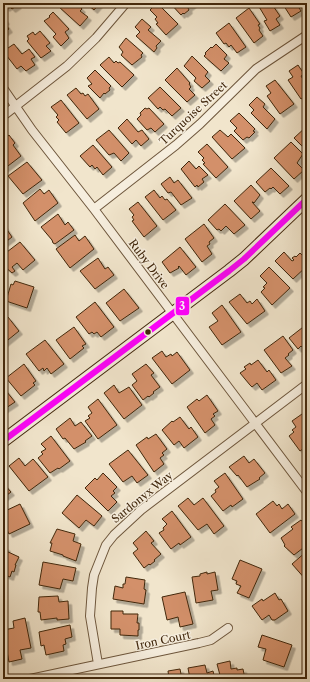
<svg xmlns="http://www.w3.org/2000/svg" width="310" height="682" font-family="'Libre Caslon Text',serif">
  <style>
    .building { fill: #d3906a; stroke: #41270c; filter: url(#shadow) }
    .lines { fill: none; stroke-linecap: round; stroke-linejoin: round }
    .street-casing { stroke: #6d563c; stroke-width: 10 }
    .secondary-casing { stroke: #41270c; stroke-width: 14 }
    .street { stroke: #f6eede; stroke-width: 8 }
    .secondary { stroke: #f6eede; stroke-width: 12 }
    .bus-1-casing { stroke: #f6eede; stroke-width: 9 }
    .bus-1 { stroke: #f0f; stroke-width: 6 }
    .bus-dot { fill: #41270c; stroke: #f6eede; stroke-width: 1.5 }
    .labels { text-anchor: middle; stroke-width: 3; stroke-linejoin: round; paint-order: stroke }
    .street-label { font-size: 11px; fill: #41270c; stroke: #f6eede }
    .line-badge { stroke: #f6eede; stroke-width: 1.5 }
    .badge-label { font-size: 11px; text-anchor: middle; font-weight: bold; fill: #fff }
  </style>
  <defs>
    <filter id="shadow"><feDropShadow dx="3.5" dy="3.5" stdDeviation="0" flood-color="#0004"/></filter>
  </defs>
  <rect width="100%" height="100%" fill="#f1e5cc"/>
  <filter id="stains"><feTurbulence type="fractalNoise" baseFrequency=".005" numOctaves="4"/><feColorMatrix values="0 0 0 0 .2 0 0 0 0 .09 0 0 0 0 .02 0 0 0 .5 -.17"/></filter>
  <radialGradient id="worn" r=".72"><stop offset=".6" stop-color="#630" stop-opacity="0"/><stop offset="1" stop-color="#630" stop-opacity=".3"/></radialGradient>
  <!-- building -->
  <path class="building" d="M3,3h13l2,2 -6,4 -3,-3 -3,2z
    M61,3h18l-1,2 4,4 -2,2 8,6 -8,9 -22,-20z
    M86,3h14l-6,7z
    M157,3l21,21 -12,11 -10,-11 2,-1 -3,-4 2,-2 -7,-7z
    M170,3h22l1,1 -5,4 1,2 -5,4 -1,-1 -2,2z
    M261,3h10l9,13 -4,3 4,6 -10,6 -6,-10 3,-1 -9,-15z
    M282,3h14l5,8 -10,6z
    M249,8l11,16 -2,1 2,3 -1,2 4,6 -9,7 -18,-25z
    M53,12l16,17 -4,3 4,6 -8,8 -8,-9 3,-3 -12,-13 6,-4 -1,-1z
    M3,17l3,4 -2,1 5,7 -6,4z
    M142,19l9,8 -3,3 13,11 -5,5 1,2 -3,4 -18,-16 4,-4 -5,-5z
    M229,23l17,24 -9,6 -6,-8 -2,2 -3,-4 -2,1 -8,-11z
    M40,31l10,12 -4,3 5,5 -10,7 -14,-17 2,-2 -2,-3 6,-4 2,3z
    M126,38l17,15 -2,2 1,2 -10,8 -11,-10 2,-3 -4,-5z
    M14,44l8,10 7,-5 6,8 -4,2 4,6 -9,6 -5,-5 -4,3 -14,-18 4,-4 1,1z
    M216,44l11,11 -3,4 5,4 -8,8 -17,-15 2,-2 -1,-1 6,-6 1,1z
    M192,56l16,16 -3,4 5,5 -8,7 -8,-7 2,-3 -12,-12z
    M109,57l5,6 2,-2 2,2 2,-1 14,13 -12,12 -22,-22z
    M298,65l6,9 -3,2 6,10v9l-6,4 -13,-19 5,-3 -4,-6z
    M177,68l13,15 -1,1 2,3 -2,2 6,6 -8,7 -22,-22z
    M95,70l16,16 -2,2 1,2 -5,4 -1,-1 -4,5 -12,-12 4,-2 -5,-6z
    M275,80l19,24 -14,10 -13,-18 4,-3 -5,-7z
    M160,87l21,21 -9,8 -7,-7 -2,1 -3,-3 -2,2 -10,-11z
    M76,88l5,6 2,-1 2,3 3,-2 11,15 -12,10 -20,-24z
    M257,97l8,7 -2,3 12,12 -8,10 -16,-16 3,-3 -5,-5z
    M61,100l18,23 -13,10 -9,-11 2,-2 -3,-3 2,-2 -7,-8z
    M145,108l2,1 2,-1 15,16 -9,8 -4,-4 -4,2 -10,-11 4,-4 -1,-2z
    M239,113l16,16 -2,2 2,1 -6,6 -2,-1 -4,3 -9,-9 3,-3 -7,-7z
    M127,119l11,13 4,-2 7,9 -8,7 -5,-6 -4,4 -14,-16z
    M307,126v19l-3,3 -10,-10z
    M109,130l20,23 -8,8 -7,-8 -5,2 -13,-15z
    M220,130l8,7 3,-3 14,14 -13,11 -20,-22z
    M9,135l6,8 -2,2 8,11 -17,13 -1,-29z
    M291,142l12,12 -6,9 7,7 -10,9 -20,-21z
    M207,144l21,23 -12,11 -13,-14 2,-1 -3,-3 2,-2 -6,-6z
    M93,145l19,22 -9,8 -6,-8 -2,2 -3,-4 -2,2 -10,-11z
    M189,161l7,8 3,-3 9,9 -6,4 2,3 -6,5 -1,-2 -2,2 -14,-18z
    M27,162l15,18 -19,14 -15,-18z
    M271,168l18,18 -9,8 -7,-7 -2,2 -1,-1 -5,4 -9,-10z
    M170,177l4,6 4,-3 14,18 -11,7 -10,-13 -3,1 -7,-9z
    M251,185l9,10 -6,8 -1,-1h-1l8,9 -9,8 -17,-18z
    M40,189l4,5 5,-4 9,13 -23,18 -12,-18z
    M154,190l6,8 2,-2 3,4 2,-1 9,11 -13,10 -18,-23z
    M138,202l19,24 -13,11 -12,-16 2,-1 -2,-3 2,-2 -5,-6z
    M225,204l20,21 -11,9 -8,-8 -5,5 -2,-2 -2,1 -9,-10z
    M58,214l7,11 3,-3 6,8 -19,14 -2,-1 -1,-3 -11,-13z
    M3,224l9,13 -9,7z
    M204,224l10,14 -5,4 1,2 -3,2 5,8 -10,8 -17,-23z
    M75,235l4,6 6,-5 9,13 -24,19 -14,-19z
    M20,242l15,18 -12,10 -6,-7 -5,4 3,4 -3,2 -9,-8v-10z
    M180,247l16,20 -10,8 -7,-9 -1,1 1,1 -9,5 -8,-11z
    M284,252l8,9 2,-1 -2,-2 3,-2 1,1 4,-4 7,7v6l-14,13 -18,-18z
    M98,258l7,11 3,-2 6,8 -19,14 -15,-18z
    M269,267l21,21 -18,17 -11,-13 4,-4 -2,-1 4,-4 -7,-7z
    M15,281l19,6 -7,21 -21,-7 5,-17 2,1z
    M124,289l15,19 -19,13 -14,-18z
    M240,294l7,9 3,-2 2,3 5,-5 8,12 -18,13 -18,-22z
    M95,302l19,25 -13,10 -4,-5 -3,2 -2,-2 -3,2 -13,-17z
    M222,305l19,27 -19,13 -13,-18 9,-6 -6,-8z
    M8,317l11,14 -16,13v-23z
    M307,324v20l-1,-2 -4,5 -1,-1 -3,3 -9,-11z
    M74,327l12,17 -4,2 2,2 -14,11 -14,-19z
    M283,336l10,14 -5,4 1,1 -4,3 7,8 -11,7 -17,-23z
    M45,340l19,24 -13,10 -4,-6 -3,3 -1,-3 -4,3 -13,-17z
    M162,351l4,6 5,-3 1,2 5,-4 13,18 -18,14 -20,-26z
    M258,360l9,12 2,-2 7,10 -14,10 -5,-7 -5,4 -2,-2 -10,-12 6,-4 -2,-2 6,-4 1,2z
    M24,364l12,17 -3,2 2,2 -14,11 -15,-18z
    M146,364l8,9 -3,2 9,12 -7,5 1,1 -5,4 -1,-1 -5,4 -11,-15 5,-4 -5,-7z
    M114,385l5,8 10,-6 13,18 -18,14 -20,-26z
    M3,387l12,15 -12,8z
    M207,395l11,16 -5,3 2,2 -4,3 4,6 -10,8 -18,-26 10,-8 2,2z
    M98,399l19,26 -19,14 -13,-18 5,-3 -2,-2 4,-3 -4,-6z
    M302,414l5,6v26l-7,5 -11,-15 5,-4 -2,-2 4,-3 -4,-6z
    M180,417l9,12 2,-2 7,10 -14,11 -5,-7 -5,4 -12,-15 10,-9 1,1z
    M70,418l5,8 6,-4 11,14 -7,5 1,1 -12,7 -9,-11 -2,1 -7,-10z
    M156,434l11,15 -5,4 2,2 -4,3 4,6 -10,8 -18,-27 11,-8 1,2z
    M51,436l19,25 -11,8 -1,-1 -8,5 -12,-15 5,-4 -2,-2 5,-3 -5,-5z
    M128,450l20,25 -11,8 -5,-7 -9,6 -14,-18z
    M244,456l5,7 5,-4 11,14 -6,5 1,1 -13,8 -9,-12 -1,1 -8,-9z
    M19,458l6,8 8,-7 1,1 14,17 -19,14 -20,-25z
    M103,473l14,14 -4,4 2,2 -4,3 6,6 -9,9 -23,-23 10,-10 2,2z
    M225,473l18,26 -11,8 -1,-2 -8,6 -12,-15 5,-4 -1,-2 4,-3 -5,-6z
    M3,483l8,9 -8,6z
    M77,495l25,21 -8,10 -8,-6 -7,8 -17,-15z
    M188,498l6,7 9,-7 21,28 -10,8 -7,-10 -9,6 -20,-24z
    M273,501l4,5 2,-2 3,5 6,-5 7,10 -25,19 -14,-19z
    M20,504l10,20 -21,10 -5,-10 -1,1v-13z
    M172,511l19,26 -11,8 -1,-2 -8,6 -12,-16 5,-3 -1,-2 4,-4 -5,-5z
    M301,520l6,7v10l-2,2 2,3v3l-13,10 -10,-9 1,-1 -4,-7 12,-9 -2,-2z
    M57,529l18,5 -2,7 8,3 -5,17 -13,-5v-1l-13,-4 2,-8h-2z
    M146,531l8,10 -3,2 10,11 -7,6 1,1 -5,4 -1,-1 -5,4 -11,-15 5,-4 -5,-6z
    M3,546l4,2 -1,3 13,6 -4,8h1l-2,7 -2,-1 -2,6 -7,-3z
    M307,551v30l-15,-17z
    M240,560l22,9 -13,29 -12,-5 4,-7 -5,-2 1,-3 -5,-2z
    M43,562l33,6 -3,13 -10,-2 -3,10 -21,-4z
    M207,572v2l8,-2 3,18 -7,1 2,9 -17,3 -4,-26 8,-1v-2z
    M126,577l19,3 -1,9 2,1 -2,14 -31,-5 2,-13 8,2v-4h2z
    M185,592l8,32 -13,3 -2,-10 -11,3 -5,-23z
    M275,593l4,7 2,-1 7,12 -13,9h-3l-3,-5 -7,5 -10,-14 10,-7 1,2z
    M58,596l1,6 9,-1 1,18 -12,1v-2l-16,2 -1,-8h-2l1,-15z
    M111,611h12v3h15l-1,9h2v7h-1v6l-18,-1v-6h-9z
    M25,618l6,30 -11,2 2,9 -13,3 -6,-32 11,-2 -1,-7z
    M70,625l2,12 -7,2 1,5 -3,1 1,6 -18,4 -2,-10 -3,1 -2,-14z
    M262,635l30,10 -8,22 -21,-7 3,-11 -8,-2z
    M230,661l1,8 6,-1v2l6,-1 2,10h-24l-4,-15z
    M205,665l2,8 6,-2 2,8h-25l-2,-11z
    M180,669l2,10h-13l-1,-8z"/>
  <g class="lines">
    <defs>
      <path id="street" d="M3,88l29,42 62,79 213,283
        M3,116l64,-50 29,-28 30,-35
        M94,209l82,-64 24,-21 56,-55 51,-34
        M98,664l-8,-48 2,-28 2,-13 12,-30 8,-10 27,-25 166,-126
        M30,679l169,-36 12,-3 17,-12"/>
      <path id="secondary" d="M3,441l226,-170 15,-12 63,-60"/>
    </defs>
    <!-- street casing -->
    <use href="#street" class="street-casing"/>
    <!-- secondary casing -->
    <use href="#secondary" class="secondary-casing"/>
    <!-- street -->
    <use href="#street" class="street"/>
    <!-- secondary -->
    <use href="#secondary" class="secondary"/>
    <defs>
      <path id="bus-1" d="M3,441l226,-170 15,-12 63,-60"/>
    </defs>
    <!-- bus-1 casing -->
    <use href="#bus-1" class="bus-1-casing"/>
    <!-- bus-1 -->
    <use href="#bus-1" class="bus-1"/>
  </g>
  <!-- markers -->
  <circle class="bus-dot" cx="148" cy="332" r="3.5"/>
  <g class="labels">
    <!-- street labels -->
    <g class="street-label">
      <text transform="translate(193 113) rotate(-43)" y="4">Turquoise Street</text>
      <text transform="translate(149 264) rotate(53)" y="4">Ruby Drive</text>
      <text transform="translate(142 497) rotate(-39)" y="4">Sardonyx Way</text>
      <text transform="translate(163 640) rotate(-12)" y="4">Iron Court</text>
    </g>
  </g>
  <rect class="line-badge" x="175" y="296" width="15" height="20" rx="4" fill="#f0f"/>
  <g class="badge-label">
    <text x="182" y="310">3</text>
  </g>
  <!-- margin -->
  <rect width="310" height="682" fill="none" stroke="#f1e5cc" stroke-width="16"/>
  <rect x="4" y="4" width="302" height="674" fill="none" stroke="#41270c" stroke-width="2"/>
  <rect x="8" y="8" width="294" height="666" fill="none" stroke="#41270c"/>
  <rect width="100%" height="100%" filter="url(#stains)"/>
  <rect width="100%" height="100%" fill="url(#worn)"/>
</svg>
